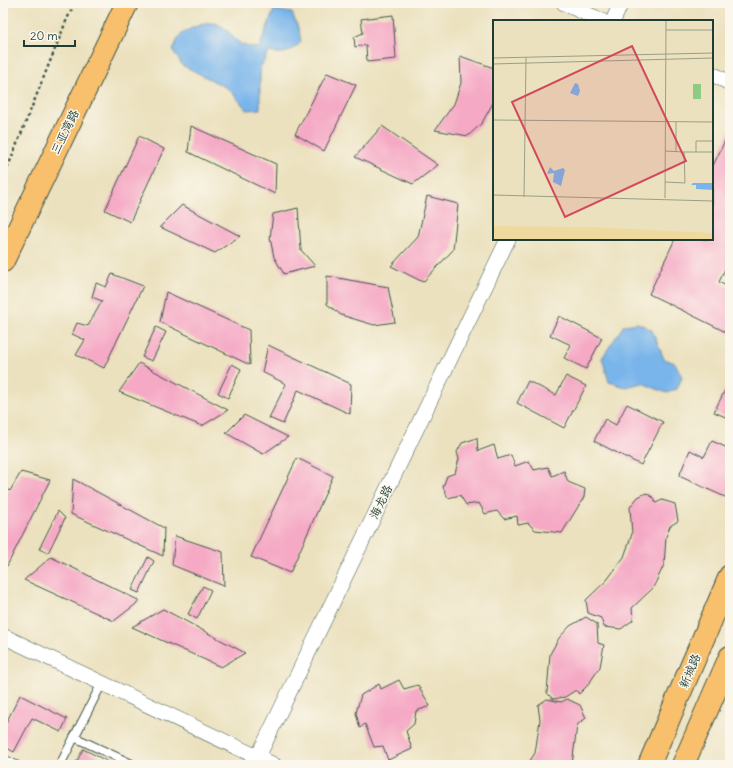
<svg xmlns="http://www.w3.org/2000/svg" width="733" height="768" font-family="Delius,'LXGW WenKai TC',sans-serif">
  <style>
    .water { fill: #79b5eb; stroke: #4c7990 }
    .building { fill: #f5a9c5 }
    .lines { fill: none; stroke-linecap: round; stroke-linejoin: round }
    .service-casing { stroke: #3e5649; stroke-width: 10 }
    .minor-casing { stroke: #3e5649; stroke-width: 16 }
    .primary-casing { stroke: #3e5649; stroke-width: 24 }
    .path { stroke: #3e5649; stroke-width: 2.5; stroke-dasharray: 3 3; stroke-linecap: butt }
    .service { stroke: #fff; stroke-width: 8 }
    .minor { stroke: #fff; stroke-width: 15 }
    .primary { stroke: #f8bf6c; stroke-width: 22 }
    .labels { text-anchor: middle; stroke-width: 3; stroke-linejoin: round; paint-order: stroke }
    .street-label { font-size: 12px; fill: #1f3d34; stroke: #fbf7ec }
    .inset-road { fill: none; stroke: #999f87; stroke-width: 1 }
    .view { fill: #d1495b; fill-opacity: 0.15; stroke: #d1495b; stroke-width: 2 }
    .inset-edge { fill: none; stroke: #1f3d34; stroke-width: 2 }
  </style>
  <rect width="100%" height="100%" fill="#fbf7ec"/>
  <filter id="ink" filterUnits="userSpaceOnUse"><feTurbulence type="fractalNoise" baseFrequency=".025" numOctaves="2"/><feDisplacementMap in="SourceGraphic" scale="8" xChannelSelector="R" yChannelSelector="G"/><feConvolveMatrix kernelMatrix="1 2 1 2 8 2 1 2 1" color-interpolation-filters="sRGB"/></filter>
  <filter id="wash" filterUnits="userSpaceOnUse"><feTurbulence type="fractalNoise" baseFrequency=".012" numOctaves="4" result="noise"/><feDisplacementMap in="SourceGraphic" scale="16" xChannelSelector="R" yChannelSelector="G"/><feGaussianBlur stdDeviation="0.9" result="paint"/><feColorMatrix in="noise" values="0 0 0 0 0 0 0 0 0 0 0 0 0 0 0 0 0 1.4 0 .05"/><feComposite in="paint" operator="in"/></filter>
  <g filter="url(#wash)">
    <rect width="100%" height="100%" fill="#ebe1be"/>
    <!-- water -->
    <path class="water" d="M274,10l18,3 7,17 2,12c-12,11 -16,13 -32,10l-9,16v41l-13,1 -18,-21 -47,-24 -9,-15c2,-4 4,-11 7,-14 6,-7 29,-16 37,-12 19,8 14,23 42,24z
      M638,323l14,7 12,29 11,4 7,14 -5,12 -10,4 -25,-10 -16,4 -17,-5 -7,-24 22,-33z"/>
    <g id="blocks">
      <!-- building -->
      <path class="building" d="M393,15l3,44 -29,3 -1,-17 -11,2 -1,-10 9,-4 -2,-14z
        M460,56l34,12v33l-12,22 -14,13 -33,-6 19,-26 7,-21z
        M327,73l29,12 -32,66 -29,-17z
        M191,126l85,38 -1,30 -87,-42z
        M382,126l56,39 -25,19 -58,-27z
        M730,130v141l-5,-2 -6,13 11,6v46l-81,-40 26,-55h37v-71z
        M139,136l25,13 -34,73 -25,-12z
        M427,196l31,8 -5,46 -30,32 -32,-16 27,-29z
        M182,205l58,31 -25,17 -55,-26z
        M298,208l3,42 14,16 -31,8 -10,-17 -4,-19 3,-24z
        M112,274l31,12 -39,82 -28,-13 9,-15 -13,-6 5,-11 11,3 14,-25 -10,-4 4,-14 10,4z
        M327,276l61,11 7,35 -21,3 -33,-10 -14,-11z
        M166,292l83,38 1,35 -90,-43z
        M559,316l43,22 -16,31 -22,-11 7,-13 -21,-10z
        M156,327l10,5 -14,29 -10,-4z
        M268,345l83,39 -1,30 -52,-24 -15,34 -14,-6 17,-34 -24,-12z
        M139,363l89,47 -26,16 -83,-34z
        M232,364l9,5 -13,29 -10,-5z
        M566,376l20,10 -22,42 -47,-25 11,-22 28,14z
        M730,380v39l-16,-7z
        M627,404l36,18 -22,43 -47,-24 11,-22 11,6z
        M244,415l44,22 -25,17 -37,-21z
        M477,438l1,13 16,-6 4,14 13,-4 4,11 14,-5 5,9 14,-3 4,9 12,-5 4,11 17,7 -1,8 -22,36 -27,-3 -7,-7 -10,2 -1,-9 -13,3 -7,-8 -12,3 -6,-11 -13,2 -6,-10 -12,3 -5,-11 4,-11 8,-3 4,-14 -2,-7 5,-9z
        M712,441l18,8v39l-5,9 -46,-21 11,-26 14,7z
        M297,458l36,18 -43,97 -39,-16z
        M21,472l29,8 -43,86 -4,-2v-59l2,-3 -2,-1v-14l7,4z
        M73,479l91,49 -1,28 -92,-42z
        M646,493l8,5 2,5 6,-3 13,4 3,17 -8,5 -4,11 -2,28 -11,23 -21,20 1,12 -12,9 -17,-2 -3,-9 -13,-5 -2,-13 21,-20 17,-23 8,-23 -2,-27 8,-10z
        M58,511l7,7 -17,35 -9,-4z
        M175,536l48,16 1,34 -52,-21z
        M51,557l89,44 -26,20 -90,-41z
        M148,557l6,4 -15,32 -7,-3z
        M203,586l8,4 -14,29 -9,-5z
        M163,609l82,44 -24,14 -89,-40z
        M586,617l11,7 1,19 6,2 -4,22 -12,18 -9,9 -3,-4 -11,7 -12,2 -6,-6 3,-39 9,-16 11,-12z
        M399,680l5,9 14,-4 12,21 -14,5 -2,13 -8,7 6,18 -24,11 -5,-14 -9,1 -9,-23 -5,4 -4,-15 5,-18 18,-11 2,5z
        M20,695l47,24 -6,13 -29,-14 -18,34 -11,-6v-17z
        M547,699l14,3 6,-3 13,6 6,13 -9,7 -5,40h-45l8,-12 5,-33 -2,-15z
        M83,749l32,16h-40z"/>
    </g>
  </g>
  <g filter="url(#ink)">
    <use href="#blocks" fill-opacity="0" stroke="#3e5649" stroke-width="1"/>
    <g class="lines">
      <defs>
        <path id="service" d="M74,737l60,28
          M3,759l13,6
          M60,765l42,-82"/>
        <path id="minor" d="M564,3l38,18
          M613,21l8,-18
          M712,74l18,9
          M3,636l271,129
          M254,765l254,-526"/>
        <path id="primary" d="M3,261l124,-258
          M649,765l81,-189
          M683,765l47,-108"/>
      </defs>
      <!-- service casing -->
      <use href="#service" class="service-casing"/>
      <!-- minor casing -->
      <use href="#minor" class="minor-casing"/>
      <!-- primary casing -->
      <use href="#primary" class="primary-casing"/>
      <!-- path -->
      <path class="path" d="M3,179l64,-160 8,-16"/>
      <!-- service -->
      <use href="#service" class="service"/>
      <!-- minor -->
      <use href="#minor" class="minor"/>
      <!-- primary -->
      <use href="#primary" class="primary"/>
    </g>
  </g>
  <g class="labels">
    <!-- street labels -->
    <g class="street-label">
      <text transform="translate(65 132) rotate(-64)" y="4">三亚湾路</text>
      <text transform="translate(381 502) rotate(-64)" y="4">海龙路</text>
      <text transform="translate(690 671) rotate(-67)" y="4">新城路</text>
    </g>
  </g>
  <!-- overview -->
  <g transform="translate(493 20)">
    <rect width="220" height="220" fill="#ebe1be"/>
    <path d="M200,64h8v15h-8z" fill="#8ecc83"/>
    <path d="M0,206l95,1 125,6v6h-220z" fill="#eeda9e"/>
    <path d="M82,63l3,1 2,7 -2,5 -8,-3zM57,147l4,4 9,-3 2,2 -4,16 -8,-4 1,-9 -7,1zM200,163h20v7l-17,-1v-4h-5z" fill="#79b5eb"/>
    <path class="inset-road" d="M173,10h47M0,38l220,-5M0,44l220,-6M0,100l220,2M172,131l19,1M183,132v-30M203,132v-11h17M172,162l20,1 -1,-31h29M0,175l220,6M31,177l2,-139M172,178l1,-177"/>
    <path class="view" d="M139,26l54,115 -121,56 -53,-115z"/>
    <rect width="220" height="220" class="inset-edge"/>
  </g>
  <!-- margin -->
  <rect width="733" height="768" fill="none" stroke="#fbf7ec" stroke-width="16"/>
  <!-- scale -->
  <path d="M24 40v6h51v-6" fill="none" stroke="#1f3d34" stroke-width="2"/>
  <text x="30" y="40" font-size="12" fill="#1f3d34" stroke="#fbf7ec" stroke-width="3" paint-order="stroke">20 m</text>
</svg>
